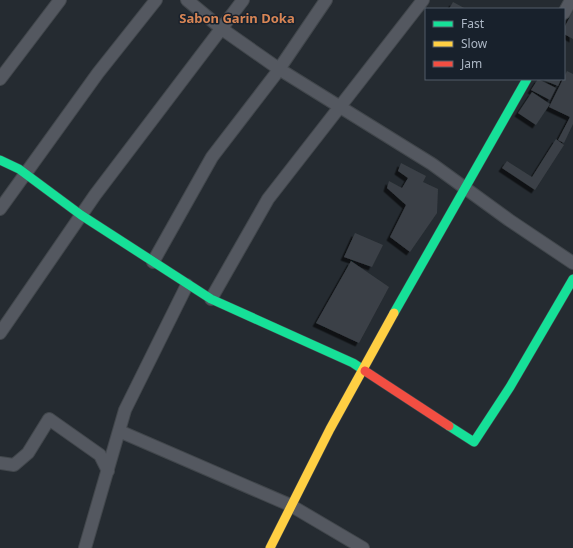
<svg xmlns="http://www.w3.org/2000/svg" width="573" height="548" font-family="'Noto Sans',sans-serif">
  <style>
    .building { fill: #3b4046; filter: url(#shadow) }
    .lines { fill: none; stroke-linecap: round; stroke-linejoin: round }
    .street-casing { stroke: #42474c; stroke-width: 14 }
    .fast-casing { stroke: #42474c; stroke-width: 10 }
    .slow-casing { stroke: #42474c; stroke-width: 10 }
    .jam-casing { stroke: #42474c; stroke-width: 10 }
    .street { stroke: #545860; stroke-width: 12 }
    .fast { stroke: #16e098; stroke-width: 9 }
    .slow { stroke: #ffcf43; stroke-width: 9 }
    .jam { stroke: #f24e42; stroke-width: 9 }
    .labels { text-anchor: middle; stroke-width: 3; stroke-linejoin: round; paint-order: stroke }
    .quarter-label { font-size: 13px; font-weight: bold; fill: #d78555; stroke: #18212c }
  </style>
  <defs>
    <filter id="shadow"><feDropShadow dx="-3.5" dy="3.5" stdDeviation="0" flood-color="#0009"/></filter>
  </defs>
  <rect width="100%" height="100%" fill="#252b31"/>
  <!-- building -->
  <path class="building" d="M453,2l13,7h-17z
    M573,11v28l-9,-5v-6z
    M567,71l6,3v50l-9,19 -6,-3 12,-23 -21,-10z
    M538,79l18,9 -6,12 -19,-10z
    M541,79h20l-3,7z
    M532,92l18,12 -14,21 -18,-12z
    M556,139l8,6 -29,45 -33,-22 5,-7 25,16z
    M401,163l25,13 -3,6 15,7 -1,24 -27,39 -20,-15 16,-32 -19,-17 2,-7 13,7 6,-10 -10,-7z
    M355,233l28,12 -11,22 -28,-10z
    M351,261l38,26 -30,56 -43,-20z"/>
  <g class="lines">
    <defs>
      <path id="street" d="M187,0l35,29 57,40 153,95 77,56 64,43
        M564,13l7,-13
        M0,79l60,-79
        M0,209l98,-136 58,-73
        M153,262l59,-105 63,-82 51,-75
        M211,299l57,-100 155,-199
        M0,333l95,-138 148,-195
        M119,431l171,74 73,43
        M0,463l14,2 14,-12 21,-34 51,36 8,16
        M85,548l40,-138 62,-125"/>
      <path id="fast" d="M0,160l19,9 62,46 130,84 142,64 12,8
        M394,313l133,-234
        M449,426l25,16 36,-55 63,-108"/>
      <path id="slow" d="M270,548l60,-119 64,-116"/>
      <path id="jam" d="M365,371l84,55"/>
    </defs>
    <!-- street casing -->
    <use href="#street" class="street-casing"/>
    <!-- fast casing -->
    <use href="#fast" class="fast-casing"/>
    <!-- slow casing -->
    <use href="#slow" class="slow-casing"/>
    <!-- jam casing -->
    <use href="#jam" class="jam-casing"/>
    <!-- street -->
    <use href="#street" class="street"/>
    <!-- fast -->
    <use href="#fast" class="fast"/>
    <!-- slow -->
    <use href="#slow" class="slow"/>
    <!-- jam -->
    <use href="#jam" class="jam"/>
  </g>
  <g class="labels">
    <!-- quarter labels -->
    <g class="quarter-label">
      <text x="237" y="23">Sabon Garin Doka</text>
    </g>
  </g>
  <!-- legend -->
  <rect x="425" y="8" width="140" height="72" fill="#18212c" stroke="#535d69"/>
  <rect x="433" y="21" width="20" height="6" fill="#16e098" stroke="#535d69"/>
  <text x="461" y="28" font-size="12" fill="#acb7c5">Fast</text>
  <rect x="433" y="41" width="20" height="6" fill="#ffcf43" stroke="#535d69"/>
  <text x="461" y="48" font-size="12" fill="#acb7c5">Slow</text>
  <rect x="433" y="61" width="20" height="6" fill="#f24e42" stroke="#535d69"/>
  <text x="461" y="68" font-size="12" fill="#acb7c5">Jam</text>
</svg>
